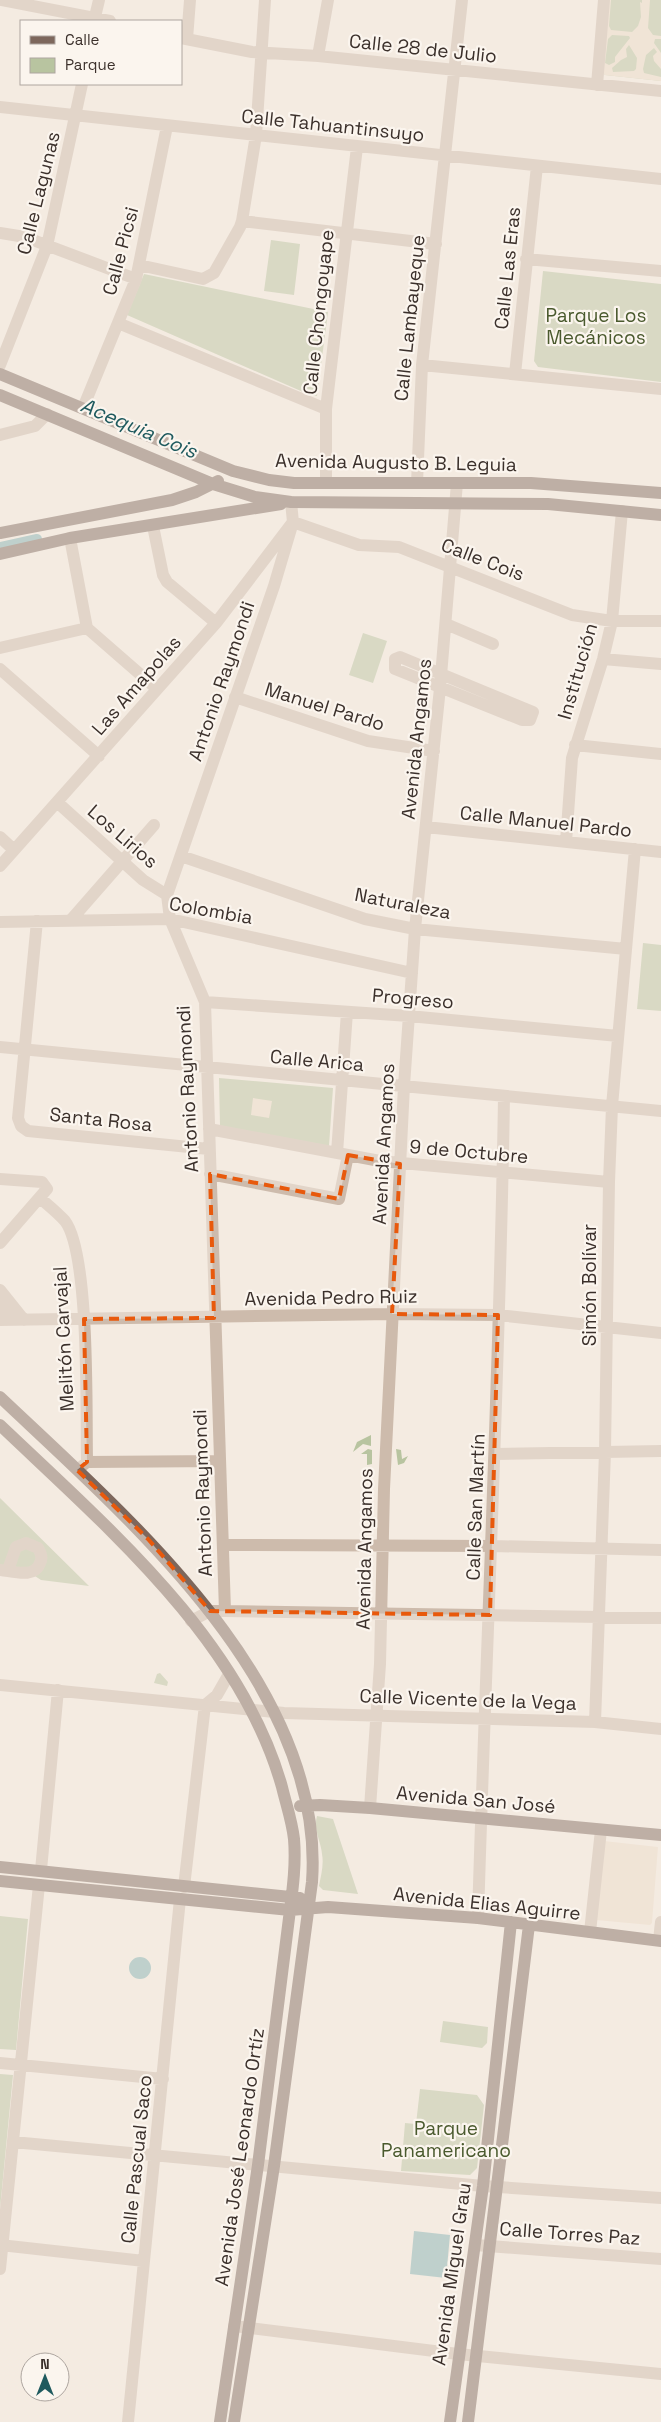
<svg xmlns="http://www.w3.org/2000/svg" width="661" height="2422" font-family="'Space Grotesk',sans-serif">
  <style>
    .green { fill: #b8c4a0 }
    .plaza { fill: #ecdcc8; fill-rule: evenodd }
    .water { fill: #7fb0b2 }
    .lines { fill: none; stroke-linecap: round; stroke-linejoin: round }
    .canal { stroke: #7fb0b2; stroke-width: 10 }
    .minor { stroke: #cdbbac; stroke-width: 12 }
    .major { stroke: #7d675c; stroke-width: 12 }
    .marked { fill: none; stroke: #e8590c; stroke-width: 4; stroke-dasharray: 10 6; stroke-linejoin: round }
    .labels { text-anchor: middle; stroke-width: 4.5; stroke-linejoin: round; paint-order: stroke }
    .street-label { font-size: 19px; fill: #3b302b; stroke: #fbf5ee }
    .park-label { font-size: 19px; fill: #4a5a2e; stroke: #fbf5ee }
    .water-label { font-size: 20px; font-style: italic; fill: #1f5a5e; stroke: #fbf5ee }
  </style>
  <rect width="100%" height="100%" fill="#f4ebe1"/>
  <!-- green -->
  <path class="green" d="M609,0h52v81l-56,-6 -3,-4z
    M271,240l29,4 -6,51 -30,-4z
    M543,271l118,13v98l-123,-15 -4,-6z
    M144,274l184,38 -11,84 -7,-1 -183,-80z
    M363,633l24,8 -14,42 -24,-8z
    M643,943l18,2v66l-24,-2z
    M219,1078l114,10 -4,58 -109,-20z
    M371,1435v11l-8,-2 -10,8 4,-10z
    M368,1449l4,1v14l-5,1v-11h-6z
    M396,1449l5,1 1,9 6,-3 -4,7 -6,2z
    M0,1498l89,88 -48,-6 -17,-11 -24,-2z
    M160,1673l8,9 -1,4 -13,-3 3,-9z
    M317,1816l16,3 25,75 -35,-4 -4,-4c2,-11 5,-21 3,-32 -1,-13 -9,-24 -5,-38z
    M0,1916l28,3 -12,131 -16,-1z
    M443,2021l45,6 -1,16 -5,5 -42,-6z
    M0,2074l13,1 -13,134z
    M420,2089l57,6 7,10 -7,63 -7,7 -69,-4 4,-48 11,1z"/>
  <!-- plaza -->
  <path class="plaza" d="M609,0h2l-2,26 2,4 21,2 6,-6 3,-9 -1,-15 2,1v-3h8l-2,28 5,7 8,1v3h-6l-1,4 7,10v16l-7,-8 -1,-5 4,-4 -3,-4 -8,7 -3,14 1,4 17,4v4l-56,-6 -3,-4zM612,35l17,1 1,2 -15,19v5l-6,3 -4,-2 3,-24zM629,45l8,13 -1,11 -2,2 -21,1 -1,-4 9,-8 6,-3 -1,-8z
    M253,1098l19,3 -3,17 -18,-3z
    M604,1841l54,6 -6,76 -2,2 -54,-5z"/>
  <!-- water -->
  <path class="water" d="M129 1968a11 11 0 1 1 22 0a11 11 0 1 1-22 0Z
    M414,2231l36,4 -4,43 -36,-4z"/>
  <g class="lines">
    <!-- canal -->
    <path class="canal" d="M0,547l37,-8"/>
    <!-- minor -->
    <path class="minor" d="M2,0l108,21
      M94,21l5,-21
      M181,38l71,14 66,4 343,35
      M187,39l3,-39
      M318,56l10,-56
      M597,85l7,-85
      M0,107l661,72
      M242,221l194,23
      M0,233l25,4 111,42
      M526,259l135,12
      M139,265l64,14 11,-6 26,-46 2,-6 14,-86 9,-135
      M118,323l208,86
      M0,365l47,-119 35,-162
      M422,365l239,24
      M515,374l22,-208
      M83,408l53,-129 31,-153
      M0,435l35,-9 12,-12
      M326,483v-74l31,-262
      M417,483l5,-118 40,-365
      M153,526l10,49 4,7 49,41
      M70,538l17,90 70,61
      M446,624l47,20
      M0,648l87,-20
      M400,657l133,55 -3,8h-8l-127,-51v-10z
      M603,659l58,5
      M0,669l99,87
      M235,697l133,44 66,10
      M575,745l86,9
      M57,802l86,78 24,15
      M426,827l235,25
      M0,837l14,13
      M566,842l6,-84 31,-99 9,-38 10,-110
      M181,856l184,63 50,10 211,20
      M0,866l216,-243 77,-101 66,23 40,2 173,68 40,6h49
      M37,921l-19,197 3,8 7,5 181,18
      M70,921l84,-96
      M0,922l170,-3 242,54
      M205,1002l204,14 209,20
      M0,1047l661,64
      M209,1129l171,32 229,21
      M337,1153l10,-141
      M210,1174l129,25 9,-44
      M0,1179l42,3 5,7 -47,54
      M40,1198c8,7 18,15 25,23 25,33 21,194 22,241
      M0,1290l24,30
      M0,1305l12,15
      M0,1320l392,-6 106,1 163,18
      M495,1454l166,-3
      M81,1467l6,-5 133,-1
      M223,1545l270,1 168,4
      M0,1570c12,1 35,9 40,-7 3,-5 1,-10 -2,-15l-12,-5 -10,4 -8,23
      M225,1611l-20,-609 -35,-83 -3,-24 107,-309 19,-64 -2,-20
      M191,1621l19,-10h15l436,7
      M0,1685l284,28 311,9 66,7
      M205,1705l12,-10 12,-21
      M595,1722l10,-270 4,-270 3,-76 23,-257
      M370,1808l10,-144 4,-175 20,-403 11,-157 25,-241 17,-205
      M41,1870l17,-180
      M184,1887l21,-182
      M478,1918c8,-274 22,-548 26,-822
      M590,1932l11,-102
      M659,1940l2,-18
      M0,2063l163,16
      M13,2142l470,44 178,12
      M0,2245l144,16
      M475,2245l186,14
      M0,2269l39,-384
      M234,2326l224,28 203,20
      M128,2422l52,-523"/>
    <!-- major -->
    <path class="major" d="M0,374l233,97 36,9 25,3h237l130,10
      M0,395l213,89 42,13 36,5 257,2 113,11
      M0,533l172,-33 24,-8 22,-11
      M0,554l70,-16 211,-34
      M0,1397c129,122 326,289 312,485l-38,284 -40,256
      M0,1425c107,102 241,215 282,362 4,17 10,34 12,52 2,24 -1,48 -4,71l-32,255 -38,257
      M300,1806l20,-1 50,3 291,27
      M0,1867l300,31
      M0,1881l290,29 38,-3 150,11 183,23
      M450,2422l33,-236 28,-264
      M468,2422l61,-497"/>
  </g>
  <!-- marked area -->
  <path d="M0 0H661V2422H0ZM348,1155l52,9 -8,150 106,1 -8,300 -280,-4 -62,-72 -71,-69 10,-8 -3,-143 130,-1 -4,-144 129,25z" fill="#f4ebe1" fill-opacity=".55" fill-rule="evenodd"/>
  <path class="marked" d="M348,1155l52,9 -8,150 106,1 -8,300 -280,-4 -62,-72 -71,-69 10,-8 -3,-143 130,-1 -4,-144 129,25z"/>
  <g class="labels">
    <!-- street labels -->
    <g class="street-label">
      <text transform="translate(423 48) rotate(6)" y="7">Calle 28 de Julio</text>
      <text transform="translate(333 125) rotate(6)" y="7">Calle Tahuantinsuyo</text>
      <text transform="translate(38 193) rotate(-76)" y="7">Calle Lagunas</text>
      <text transform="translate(120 251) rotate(-75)" y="7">Calle Picsi</text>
      <text transform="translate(507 268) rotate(-84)" y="7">Calle Las Eras</text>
      <text transform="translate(318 312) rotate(-84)" y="7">Calle Chongoyape</text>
      <text transform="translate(409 318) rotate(-84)" y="7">Calle Lambayeque</text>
      <text transform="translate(396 462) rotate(1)" y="7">Avenida Augusto B. Leguia</text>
      <text transform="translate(483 559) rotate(21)" y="7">Calle Cois</text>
      <text transform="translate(577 671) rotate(-74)" y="7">Institución</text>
      <text transform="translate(221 681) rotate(-71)" y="7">Antonio Raymondi</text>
      <text transform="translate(136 685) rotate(-49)" y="7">Las Amapolas</text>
      <text transform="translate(325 706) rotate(17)" y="7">Manuel Pardo</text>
      <text transform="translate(416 739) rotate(-84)" y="7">Avenida Angamos</text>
      <text transform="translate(546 821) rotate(6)" y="7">Calle Manuel Pardo</text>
      <text transform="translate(123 836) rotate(41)" y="7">Los Lirios</text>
      <text transform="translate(403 903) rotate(11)" y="7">Naturaleza</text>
      <text transform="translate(211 910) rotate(10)" y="7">Colombia</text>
      <text transform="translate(413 998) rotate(5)" y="7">Progreso</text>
      <text transform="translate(317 1060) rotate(5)" y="7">Calle Arica</text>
      <text transform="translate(187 1089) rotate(-93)" y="7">Antonio Raymondi</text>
      <text transform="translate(101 1119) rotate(6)" y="7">Santa Rosa</text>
      <text transform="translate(383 1144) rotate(-87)" y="7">Avenida Angamos</text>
      <text transform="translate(469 1151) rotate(5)" y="7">9 de Octubre</text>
      <text transform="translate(589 1285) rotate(-90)" y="7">Simón Bolívar</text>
      <text transform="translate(331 1297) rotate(-1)" y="7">Avenida Pedro Ruiz</text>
      <text transform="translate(63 1339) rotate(-93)" y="7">Melitón Carvajal</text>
      <text transform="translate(202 1493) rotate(-92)" y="7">Antonio Raymondi</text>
      <text transform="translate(475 1507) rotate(-88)" y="7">Calle San Martín</text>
      <text transform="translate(364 1549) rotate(-89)" y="7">Avenida Angamos</text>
      <text transform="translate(468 1699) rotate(2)" y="7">Calle Vicente de la Vega</text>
      <text transform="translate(476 1799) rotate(5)" y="7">Avenida San José</text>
      <text transform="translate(487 1903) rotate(6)" y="7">Avenida Elias Aguirre</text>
      <text transform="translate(239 2157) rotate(-82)" y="7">Avenida José Leonardo Ortíz</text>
      <text transform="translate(136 2159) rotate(-84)" y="7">Calle Pascual Saco</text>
      <text transform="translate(570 2233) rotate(4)" y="7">Calle Torres Paz</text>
      <text transform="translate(451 2274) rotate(-82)" y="7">Avenida Miguel Grau</text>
    </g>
    <!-- park labels -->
    <g class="park-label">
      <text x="596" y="322">Parque Los<tspan x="596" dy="22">Mecánicos</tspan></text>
      <text x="446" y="2135">Parque<tspan x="446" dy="22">Panamericano</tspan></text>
    </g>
    <!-- water labels -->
    <g class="water-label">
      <text transform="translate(139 428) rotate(23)" y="7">Acequia Cois</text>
    </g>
  </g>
  <!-- legend -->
  <rect x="20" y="20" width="162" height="65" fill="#fbf5ee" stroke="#aea6a0"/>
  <rect x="30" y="36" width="25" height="8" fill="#7d675c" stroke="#aea6a0"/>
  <text x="65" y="45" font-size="15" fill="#3b302b">Calle</text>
  <rect x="30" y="58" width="25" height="15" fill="#b8c4a0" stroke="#aea6a0"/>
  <text x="65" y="70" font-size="15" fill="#3b302b">Parque</text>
  <!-- north arrow -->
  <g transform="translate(45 2377)"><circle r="24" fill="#fbf5ee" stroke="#aea6a0"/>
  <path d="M0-4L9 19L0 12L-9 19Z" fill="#1f5a5e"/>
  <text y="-8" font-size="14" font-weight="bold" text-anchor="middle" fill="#3b302b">N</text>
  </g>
</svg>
